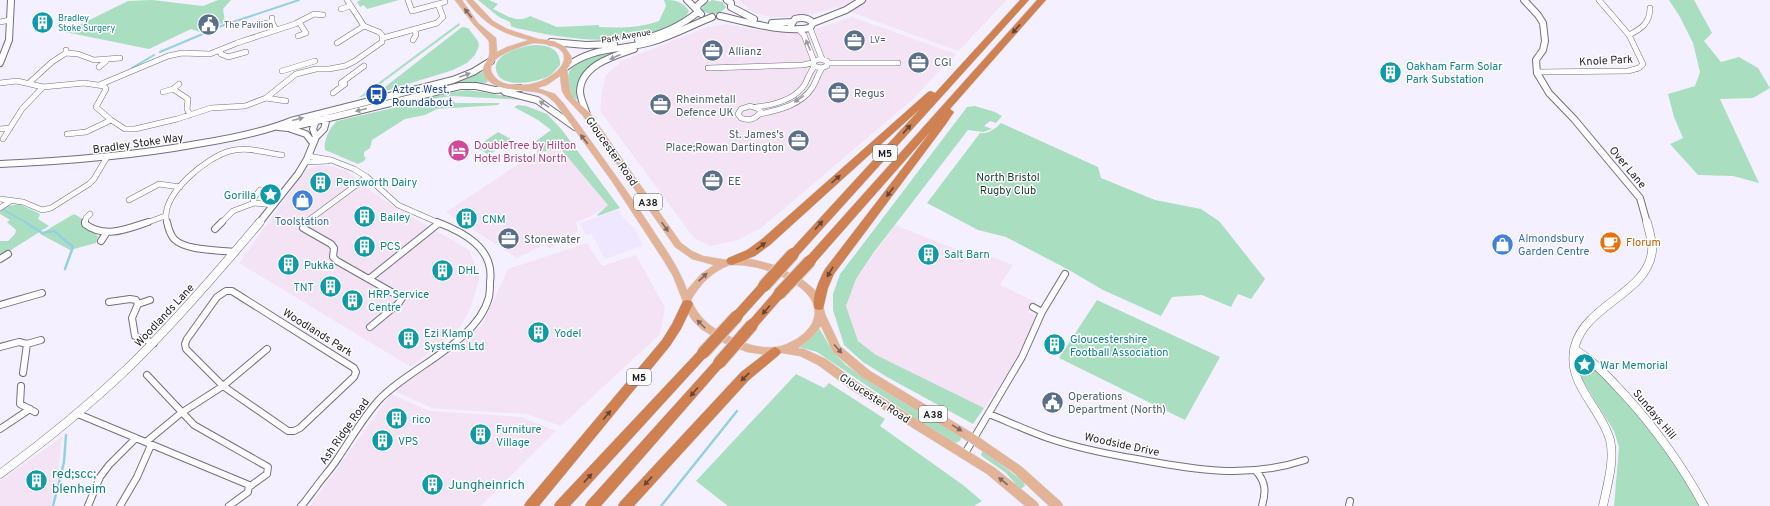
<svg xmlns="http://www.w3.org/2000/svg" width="1770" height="506" font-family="Overpass,sans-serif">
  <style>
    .commercial { fill: #f3e3f5 }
    .built { fill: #efe6ff }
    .green { fill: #aadec0 }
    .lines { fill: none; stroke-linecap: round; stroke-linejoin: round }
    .stream-far1 { stroke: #93d1e2; stroke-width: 2 }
    .stream { stroke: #93d1e2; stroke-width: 2.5 }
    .minor-far1-casing { stroke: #746f7e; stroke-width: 6 }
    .minor-casing { stroke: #746f7e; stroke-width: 8 }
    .tertiary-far1-casing { stroke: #746f7e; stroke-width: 8 }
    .tertiary-casing { stroke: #746f7e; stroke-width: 9 }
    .primary-casing { stroke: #d2d2d3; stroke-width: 1 }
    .motorway-casing { stroke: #d2d2d3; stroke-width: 1 }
    .minor-far1 { stroke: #fff; stroke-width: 5 }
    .minor { stroke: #fff; stroke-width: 6 }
    .tertiary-far1 { stroke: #fff; stroke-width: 6 }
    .tertiary { stroke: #fff; stroke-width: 8 }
    .primary { fill: #e2b397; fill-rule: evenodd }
    .motorway { fill: #cf8152; fill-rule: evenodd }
    .motorway-bridge-casing { stroke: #d2d2d3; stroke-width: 14; stroke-linecap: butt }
    .motorway-bridge { stroke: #cf8152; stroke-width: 12 }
    .oneway { fill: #81685e }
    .oneway2 { fill: #664536 }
    .oneway3 { fill: #9b999c }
    .labels { text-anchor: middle; stroke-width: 3; stroke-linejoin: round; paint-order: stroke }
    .far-culture-label { font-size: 9px; fill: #0d838f; stroke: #fff; text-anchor: start }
    .far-service-label { font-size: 9px; fill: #4e5e75; stroke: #fff; text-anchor: start }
    .far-street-label { font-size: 9px; fill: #201d24; stroke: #fff }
    .shield { fill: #fff; stroke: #636166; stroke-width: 1 }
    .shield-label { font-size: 10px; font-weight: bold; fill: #201d24 }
    .service-label { font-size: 11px; fill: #4e5e75; stroke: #fff; text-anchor: start }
    .street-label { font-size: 11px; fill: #201d24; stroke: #fff }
    .culture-label { font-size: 11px; fill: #0d838f; stroke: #fff; text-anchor: start }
    .transit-label { font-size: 11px; fill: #164399; stroke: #fff; text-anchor: start }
    .hotel-label { font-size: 11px; fill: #b23c85; stroke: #fff; text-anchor: start }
    .park-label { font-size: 11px; fill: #153e2a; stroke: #fff }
    .shop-label { font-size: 11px; fill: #366cbe; stroke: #fff }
    .food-label { font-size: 11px; fill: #c56008; stroke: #fff; text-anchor: start }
    .near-culture-label { font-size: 13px; fill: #0d838f; stroke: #fff; text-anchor: start }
  </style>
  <rect width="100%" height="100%" fill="#f5f0ff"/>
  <!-- commercial -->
  <path class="commercial" d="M740,0h267l-49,51 -121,-44 -26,8 -26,2h-16l-17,-5z
    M852,17l104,37 -44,46 -151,128 -23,12 -28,6 -16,-8 -94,-127 2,-19 4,-17 16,-14 85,-34 20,-3 28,6 51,2z
    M551,143l30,22 7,10 -3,3 26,25 -19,13 -16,6 2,9 -28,17 -6,-3 -27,13 -71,-46z
    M320,165l10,1 16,5 39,30 84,49 11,25 -9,32 -10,19 -50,41 -172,-104 67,-93z
    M895,225l86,34 3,-5 29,11 -13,20 36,17 -8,10 10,4 -27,52 -27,40 -108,-53 -18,-14 -12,-35 10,-27z
    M587,243l15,23 34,-11 29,53 -5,26 -99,92 -35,-12 -94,-6 -38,-17 63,-43 25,-23 26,-56z
    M391,394l38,17 92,6 35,14 -75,75h-171z
    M62,437l-4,37 -7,32h-51v-25z"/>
  <!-- built -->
  <path class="built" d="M619,210l3,7 13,12 8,16 -38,14 -13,-25 -6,1 -6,-12z"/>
  <!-- green -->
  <path class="green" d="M152,0l51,6 15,-6h13l-8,9 2,13 -22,11 -12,-4 -42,20 -84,-17 63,-31z
    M361,0h38l-32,9 -3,-4 -4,2 -3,-5z
    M478,0h11l9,4 -5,5c10,4 23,16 37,7l27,11 42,-2v2c21,1 40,1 60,-6l7,-15 -2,-6c10,0 19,1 25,11 -3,9 -14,12 -22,16 -50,21 -100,12 -151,1l-5,-2 -1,-4 -11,-5z
    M712,0l10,2 4,5c-6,8 -17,9 -24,3l1,-5z
    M1669,0h25l18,33 -8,8 17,21 18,-5 19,11 12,20 -17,10 -33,1 39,84 -26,-7 -35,-1 -28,-31 13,-6 -9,-21 -6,-23 27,-8 5,-14 -7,-29 -13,-26z
    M459,23l1,2 -96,71 -6,2z
    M462,27l6,1 10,13 1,5 -4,9 -8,8 -14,7 -77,24z
    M535,45c13,0 26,4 25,20 -3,3 -6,8 -11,11 -11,6 -46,13 -52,-3 -8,-19 26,-27 38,-28z
    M617,50l2,1c-5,2 -19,7 -21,9 -13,10 -24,21 -21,39l-2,1c-23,-38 14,-43 42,-50z
    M482,72l2,1 4,8 -2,2 -25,-1 -130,32 133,-34z
    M467,90l22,3 35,7 -72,-4 -40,6 42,-10z
    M450,99l3,1 2,3h45l-2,2 -61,4 -12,6 -20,4 -33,21 -2,8 -6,4v4l2,2 -2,3 -6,3 -33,-14c-2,-9 5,-23 12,-29l69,-16z
    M518,105l8,1 21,8 15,16 58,78 -22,8 -1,-1 11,-10 -47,-56 -23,3 -6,-8 19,-14 -13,-10 -24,-13z
    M975,106l20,6 7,4 -6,7 -6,-2 -6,5 8,3 -9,3 -15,-2 -94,122 -18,27 -10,27 12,35 18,14 108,53 -11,16 -86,-47 -24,-15 -19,-17 -11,-35v-16l7,-20 17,-22 110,-145z
    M1001,123l97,44 3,11 54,22 46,9 18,12 46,58 -14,20 -13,-5 -7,13 -29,-12 -30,2 -11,19 -58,-26 -34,-20 -63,-33 -28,-7 -51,-27 53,-70c9,1 15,-4 21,-10z
    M498,132l13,7 -22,16 -13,-8z
    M19,204l21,10 -2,5 11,7 -49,31v-16h8l7,-7 1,-4 -9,-8 3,-2 -10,-6v-4l8,-4z
    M74,214l9,5c-1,13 8,10 15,17l-2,7 -26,7 -30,-16z
    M1097,300l123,57 -35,63 -126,-62z
    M819,328l14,24 13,13 17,12 95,57 3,4 -1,3 -5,2 -6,-2 -132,-89 -18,-5z
    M1580,360l8,1 74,79 40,66h-88l5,-59 -5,-16 -33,-53 -3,-8z
    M796,374l28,14 5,-5 56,36 -5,7 83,59 19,16 -8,5h-246l-32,-25z
    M982,452h3l39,30 1,4 -3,2 -2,1 -14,-16 -23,-16 -2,-2z"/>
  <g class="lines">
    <!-- stream-far1 -->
    <path class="stream-far1" d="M160,52l64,-27 75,-25
      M132,68l22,-13
      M4,210l23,13"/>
    <!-- stream -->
    <path class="stream" d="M25,222l17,11 12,-2 19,16 -8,22
      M53,506l11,-44 2,-27
      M661,506l76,-95"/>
    <defs>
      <path id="minor-far1" d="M408,0l4,11 33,-9
        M341,9l10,-3
        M272,18v4l4,8
        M0,22l10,-2
        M263,24l9,-2
        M810,28l12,31
        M799,30l5,5 10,26
        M1629,35c12,-6 21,-12 21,-27
        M298,36l8,-3 -7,-11
        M383,38l54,-15 6,-6 -5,-13
        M413,40l3,-5 -1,-5
        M337,43l27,-17
        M220,51l1,3 7,3 18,-5
        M66,53l12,1 16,6 26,-2
        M820,59l7,2v5l-6,2 -8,-2 1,-5z
        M828,63h70
        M99,67l7,-6
        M708,68l95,-3 9,-2
        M282,71l33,-10
        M1537,72l91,-1 11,-3 4,-4 -14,-29 -30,-35
        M0,83l17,-2 26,6 41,-4 20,3 2,3 -10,18 15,13 14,9h10l42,-10 34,-11 34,-2 21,-8 30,-24 20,-5h13l16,-3 10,-5 27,-19v-7l-3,-3 -15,-6 -17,-26
        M29,83l23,-21 14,-9v-3
        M99,85l69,-29 14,-3 28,1 27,-11 58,-19 19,-10 9,1
        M173,89l15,10 -1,10 3,6
        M163,92l10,-3 6,-5
        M333,93l12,-9 -4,-1 23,-17
        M266,98l20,3
        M750,106l9,3 2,3c-5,7 -12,9 -20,6l-3,-4 3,-5z
        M756,107c18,-2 39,-7 49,-23 3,-6 5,-12 9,-17
        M760,114c19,-4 41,-9 52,-26 4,-6 6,-14 10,-20
        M0,129l10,-1
        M67,134l19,-2 25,-12
        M3,139l19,-30 21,-22
        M308,156l23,4 23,9 13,8 31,28 41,18
        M305,162l23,-1
        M260,190l-7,9 1,4 20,2
        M0,199l23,3 19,8 9,-2 38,-24 5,-5 13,-22
        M129,200l30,-16 21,3
        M0,208l9,-6
        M85,223l1,-5 4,-4
        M146,223l19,-7
        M167,223c-8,-28 40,-66 63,-72 17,-5 35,2 52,4
        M221,223l12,-12 21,-8
        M305,223l62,-46"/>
      <path id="minor" d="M85,222v2c20,15 42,5 63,-2
        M167,222c1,5 3,12 7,17 12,12 45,11 61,13
        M306,222l-3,6 28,16 3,4 -1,9 4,4 65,37 -4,6 -28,23
        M215,229l7,-7
        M101,241l6,-9
        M0,259l8,-5
        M369,279l70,-56
        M226,291h6l122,77 2,4 -2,5 -54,51 -6,3h-6l-65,-45 -37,-37 -1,-5 2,-5 30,-42z
        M109,302l21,-3 6,1 2,4 -6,14 3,18 19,7
        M138,304l12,-4
        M0,305l42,-12
        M1033,307l9,5
        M0,347l19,-5 8,2 14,-4
        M23,373l4,-29
        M147,375l47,50 74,42 -1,7 -18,13
        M21,386l-1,18 15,8
        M78,414l171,71 -1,7 -19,14
        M989,414c20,8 39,17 59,24 29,10 59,16 89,21 58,11 111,20 168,1
        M0,429l30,-20
        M146,442l35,-29 42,-27 44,-37
        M964,455l58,-98 20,-45 23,-38
        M1256,471c10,11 10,21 6,35
        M88,506l12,-29 9,-12 27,-27
        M120,506l17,-29 14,-32
        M301,506c6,-6 10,-13 15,-19 7,-10 15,-18 22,-29 13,-19 24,-39 40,-57 30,-33 99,-58 111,-104 1,-5 1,-10 1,-15 5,-34 -27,-50 -53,-60
        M1349,506l1,-5"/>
      <path id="tertiary-far1" d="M687,0l14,14
        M727,0l4,3v4
        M1524,0l14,15 5,8 2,18 -2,9 -7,10 1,13 12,20 25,26 66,79 7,25
        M731,7l23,12
        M697,9l1,-4 6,-5
        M720,16c27,6 63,17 90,12l3,-5
        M772,23l20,-1
        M813,23l33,-13 16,-10
        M791,25l4,-6c7,-2 13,-2 18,4
        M638,40c23,-5 42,-13 60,-28
        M551,42l35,3 28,-1
        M0,63l9,-23 2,-40
        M566,67c27,-21 54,-16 85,-25 21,-6 41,-17 61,-25
        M505,92l32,8 38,27
        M587,115c-2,-8 -7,-16 -7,-24 1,-26 34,-35 54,-42
        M278,127l10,1 172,-42h16l19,4 25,-2
        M291,129l15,5 7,9
        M316,137l-3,-8 4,-11
        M0,164c66,-3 132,-8 197,-20 32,-5 64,-11 94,-23l162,-41 20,-8 18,-11
        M259,223l39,-49 9,-15 9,-22 8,-8 3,-11"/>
      <path id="tertiary" d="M1574,349c20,12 34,28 50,45 31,34 58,71 80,112
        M0,474c45,-33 88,-68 128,-106 47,-46 90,-96 132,-146
        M1603,506c4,-20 12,-46 7,-66 -9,-33 -45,-57 -35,-94 11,-42 73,-53 77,-95 1,-9 -3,-20 -5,-29"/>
      <path id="primary" d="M455,0h7l16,23 18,15 1,14 10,-5 22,-7c-29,-7 -45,-16 -63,-40h7l20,21 14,8 31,10 16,2 10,5 7,10 1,6 -5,7 3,22 4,8 16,14 91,130 11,8 11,5 24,4 14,-2 14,2 19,5 29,15 12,10 7,11 3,13 15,32 30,25 107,65 45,31 39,35 2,4h-14l-35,-33 -45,-31 -107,-65 -29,-25 -12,-26 -10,12 -13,10 6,1 22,10 34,25 135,84 42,34 2,4h-14l-38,-32 -135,-84 -34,-25 -18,-9 -18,-3 -15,2 -20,-3 -23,-9 -23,-14 -8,-8 -6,-9 -14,-36 -9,-15 -53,-81 -55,-76c-5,-5 -9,-9 -16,-11 -15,-4 -54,0 -57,-23 0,-6 5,-9 6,-14 1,-5 0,-11 0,-15l-15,-16zM534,43c59,2 20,45 -18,42 -8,0 -17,-2 -22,-9 -15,-18 28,-30 40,-33zM560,76l2,15 4,7 18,19 91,130 17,12 22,6 -13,9 -14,16c-9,-25 -24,-44 -38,-66 -27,-41 -56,-80 -85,-120l-9,-10 -18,-6 10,-3zM730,265c23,-1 44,6 63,18 25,14 31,37 5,55 -7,4 -14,8 -22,9 -17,2 -34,-4 -49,-12 -17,-8 -28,-17 -36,-35 9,-16 22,-29 39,-35z"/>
      <path id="motorway" d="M1020,0h9l-232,257h-8l-2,-3 133,-145 -150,136 -15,11 -23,9 -4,-1 -2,-3 2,-3 19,-8 15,-11 166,-147 3,-1 4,2z
        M1037,0h9l-96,109 4,3 -8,12 -112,150 -6,14 -5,21 -4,1 -4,-1c-5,-9 5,-31 10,-40l106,-138 -117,133h-8l-2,-3 2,-3z
        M764,282l4,1 2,3 -2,3 -27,30 -4,2 -4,-2 -2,-3 2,-3 27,-30z
        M779,290l4,1 2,3 -2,3 -27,31 -4,2 -4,-2 -2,-3 2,-3 27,-31z
        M687,300l4,1 2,3 -12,25 -11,17 -131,160h-15l2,-4 136,-162 10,-16 11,-23z
        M775,347l4,2 2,3 -2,3 -30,25 -115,126h-16l2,-4 121,-130 30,-23z
        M703,348l4,2 2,3 -2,3 -137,150h-16l2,-4 143,-152z
        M719,358l4,2 2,3 -2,3 -122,140h-16l2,-4 128,-142z"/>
    </defs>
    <!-- minor-far1 casing -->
    <use href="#minor-far1" class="minor-far1-casing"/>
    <!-- minor casing -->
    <use href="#minor" class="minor-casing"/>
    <!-- tertiary-far1 casing -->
    <use href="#tertiary-far1" class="tertiary-far1-casing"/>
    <!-- tertiary casing -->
    <use href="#tertiary" class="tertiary-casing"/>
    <!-- primary casing -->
    <use href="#primary" class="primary-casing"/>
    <!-- motorway casing -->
    <use href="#motorway" class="motorway-casing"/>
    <!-- minor-far1 -->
    <use href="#minor-far1" class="minor-far1"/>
    <!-- minor -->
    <use href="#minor" class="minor"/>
    <!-- tertiary-far1 -->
    <use href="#tertiary-far1" class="tertiary-far1"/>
    <!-- tertiary -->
    <use href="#tertiary" class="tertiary"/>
    <!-- primary -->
    <use href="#primary" class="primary"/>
    <!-- motorway -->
    <use href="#motorway" class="motorway"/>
    <defs>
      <path id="motorway-bridge" d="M764,286l29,-32
        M779,294l31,-33
        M703,353l34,-37
        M719,363l33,-38"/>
    </defs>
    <!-- motorway-bridge casing -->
    <use href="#motorway-bridge" class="motorway-bridge-casing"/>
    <!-- motorway-bridge -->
    <use href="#motorway-bridge" class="motorway-bridge"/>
  </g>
  <!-- one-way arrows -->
  <defs><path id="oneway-solid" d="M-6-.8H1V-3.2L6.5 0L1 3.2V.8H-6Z"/></defs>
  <g class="oneway">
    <use href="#oneway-solid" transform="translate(468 13) rotate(-128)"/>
    <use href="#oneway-solid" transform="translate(584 139) rotate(-128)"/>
    <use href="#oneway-solid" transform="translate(665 227) rotate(55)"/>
    <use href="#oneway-solid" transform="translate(703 277) rotate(-43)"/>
    <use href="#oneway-solid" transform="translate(701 324) rotate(-135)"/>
    <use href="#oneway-solid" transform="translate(838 349) rotate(48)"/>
    <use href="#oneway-solid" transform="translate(957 428) rotate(32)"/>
    <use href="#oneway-solid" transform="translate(1003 481) rotate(-141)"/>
  </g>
  <g class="oneway2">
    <use href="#oneway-solid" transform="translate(1016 29) rotate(132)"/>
    <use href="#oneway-solid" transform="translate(907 129) rotate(-48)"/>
    <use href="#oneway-solid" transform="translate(836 179) rotate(-42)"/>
    <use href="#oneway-solid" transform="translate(890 192) rotate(127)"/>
    <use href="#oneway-solid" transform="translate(819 225) rotate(-48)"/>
    <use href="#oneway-solid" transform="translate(761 246) rotate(-37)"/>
    <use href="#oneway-solid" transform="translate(830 272) rotate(120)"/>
    <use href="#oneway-solid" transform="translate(766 310) rotate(131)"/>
    <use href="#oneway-solid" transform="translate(745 377) rotate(136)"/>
    <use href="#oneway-solid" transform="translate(694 392) rotate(131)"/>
    <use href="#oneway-solid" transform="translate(607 415) rotate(-50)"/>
    <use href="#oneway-solid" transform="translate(588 478) rotate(-47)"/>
    <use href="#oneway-solid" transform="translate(648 481) rotate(133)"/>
  </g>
  <g class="oneway3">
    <use href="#oneway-solid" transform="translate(808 45) rotate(-112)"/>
    <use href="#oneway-solid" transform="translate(615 57) rotate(156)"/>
    <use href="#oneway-solid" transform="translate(465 75) rotate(-20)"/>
    <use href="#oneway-solid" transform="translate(799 99) rotate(146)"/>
    <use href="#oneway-solid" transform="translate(544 104) rotate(-147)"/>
    <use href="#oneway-solid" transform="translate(361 110) rotate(166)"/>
    <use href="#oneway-solid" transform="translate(298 119) rotate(-14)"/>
  </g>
  <!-- icons -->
  <defs>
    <symbol id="building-disc" viewBox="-11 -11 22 22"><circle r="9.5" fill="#0f9aa8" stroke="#fff"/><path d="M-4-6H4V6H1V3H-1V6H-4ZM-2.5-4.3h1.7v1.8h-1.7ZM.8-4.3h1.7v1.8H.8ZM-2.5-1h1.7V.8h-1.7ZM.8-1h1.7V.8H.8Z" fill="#fff"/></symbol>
    <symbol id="civic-disc" viewBox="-11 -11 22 22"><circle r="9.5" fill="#5c6f8a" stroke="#fff"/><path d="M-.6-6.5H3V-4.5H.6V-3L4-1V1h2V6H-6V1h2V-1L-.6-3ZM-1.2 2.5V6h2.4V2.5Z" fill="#fff"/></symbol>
    <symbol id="office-disc" viewBox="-11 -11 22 22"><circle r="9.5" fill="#5c6f8a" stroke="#fff"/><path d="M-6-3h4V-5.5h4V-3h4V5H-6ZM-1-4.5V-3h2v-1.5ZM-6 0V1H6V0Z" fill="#fff"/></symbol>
    <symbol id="bus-disc" viewBox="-11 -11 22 22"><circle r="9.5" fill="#1a4fb4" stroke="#fff"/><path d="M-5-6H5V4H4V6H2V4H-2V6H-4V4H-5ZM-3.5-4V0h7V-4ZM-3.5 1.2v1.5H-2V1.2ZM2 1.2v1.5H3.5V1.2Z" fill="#fff"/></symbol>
    <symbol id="hotel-disc" viewBox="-11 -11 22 22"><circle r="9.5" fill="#d1479c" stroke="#fff"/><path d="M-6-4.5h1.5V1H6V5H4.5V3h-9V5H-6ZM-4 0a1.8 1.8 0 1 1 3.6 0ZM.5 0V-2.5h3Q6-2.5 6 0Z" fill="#fff"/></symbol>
    <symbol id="sight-disc" viewBox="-11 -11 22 22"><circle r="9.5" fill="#0f9aa8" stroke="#fff"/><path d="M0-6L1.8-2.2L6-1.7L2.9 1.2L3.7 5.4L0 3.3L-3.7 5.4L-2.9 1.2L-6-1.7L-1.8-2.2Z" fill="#fff"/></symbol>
    <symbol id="shop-disc" viewBox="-11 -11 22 22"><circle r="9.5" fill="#3f7fe0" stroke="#fff"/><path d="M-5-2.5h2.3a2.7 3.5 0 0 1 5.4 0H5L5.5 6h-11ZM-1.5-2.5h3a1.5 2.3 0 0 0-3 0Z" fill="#fff"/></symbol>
    <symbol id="cafe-disc" viewBox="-11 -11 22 22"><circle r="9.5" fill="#e8710a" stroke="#fff"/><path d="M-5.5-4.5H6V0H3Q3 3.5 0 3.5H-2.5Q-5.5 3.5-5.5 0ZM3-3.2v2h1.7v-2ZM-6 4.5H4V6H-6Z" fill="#fff"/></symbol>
  </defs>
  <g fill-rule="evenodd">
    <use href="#building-disc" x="30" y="10" width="25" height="25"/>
    <use href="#civic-disc" x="196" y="12" width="25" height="25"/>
    <use href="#office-disc" x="842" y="28" width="25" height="25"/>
    <use href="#office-disc" x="700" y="38" width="25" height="25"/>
    <use href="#office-disc" x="906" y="50" width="25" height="25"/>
    <use href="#building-disc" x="1378" y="60" width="25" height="25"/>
    <use href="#office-disc" x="826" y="80" width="25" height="25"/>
    <use href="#bus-disc" x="364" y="82" width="25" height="25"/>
    <use href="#office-disc" x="648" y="92" width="25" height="25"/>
    <use href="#office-disc" x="786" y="128" width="25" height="25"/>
    <use href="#hotel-disc" x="446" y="138" width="25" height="25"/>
    <use href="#office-disc" x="700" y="168" width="25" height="25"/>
    <use href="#building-disc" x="308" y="170" width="25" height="25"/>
    <use href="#sight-disc" x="258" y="182" width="25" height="25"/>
    <use href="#shop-disc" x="290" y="188" width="25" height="25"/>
    <use href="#building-disc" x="352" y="204" width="25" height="25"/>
    <use href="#building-disc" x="454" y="206" width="25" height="25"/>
    <use href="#office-disc" x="496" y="226" width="25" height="25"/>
    <use href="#cafe-disc" x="1598" y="230" width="25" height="25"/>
    <use href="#shop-disc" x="1490" y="232" width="25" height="25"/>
    <use href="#building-disc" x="352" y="234" width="25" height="25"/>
    <use href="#building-disc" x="916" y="242" width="25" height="25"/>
    <use href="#building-disc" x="276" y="252" width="25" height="25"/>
    <use href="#building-disc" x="430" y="258" width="25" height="25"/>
    <use href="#building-disc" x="318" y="274" width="25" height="25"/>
    <use href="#building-disc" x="340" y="288" width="25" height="25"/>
    <use href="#building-disc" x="526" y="320" width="25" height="25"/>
    <use href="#building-disc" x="396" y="326" width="25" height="25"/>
    <use href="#building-disc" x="1042" y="332" width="25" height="25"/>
    <use href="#sight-disc" x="1572" y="352" width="25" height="25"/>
    <use href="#civic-disc" x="1040" y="390" width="25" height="25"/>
    <use href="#building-disc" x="384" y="406" width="25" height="25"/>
    <use href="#building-disc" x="468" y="422" width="25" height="25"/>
    <use href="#building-disc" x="370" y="428" width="25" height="25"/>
    <use href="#building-disc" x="24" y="468" width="25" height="25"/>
    <use href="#building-disc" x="420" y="472" width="25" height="25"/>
  </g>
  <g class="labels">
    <!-- far-culture labels -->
    <g class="far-culture-label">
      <text x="58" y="21">Bradley<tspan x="58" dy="10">Stoke Surgery</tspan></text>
    </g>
    <!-- far-service labels -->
    <g class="far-service-label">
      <text x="224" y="28">The Pavilion</text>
      <text x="870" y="43">LV=</text>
    </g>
    <!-- far-street labels -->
    <g class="far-street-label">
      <text transform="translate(626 36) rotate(-10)" y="3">Park Avenue</text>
    </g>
    <!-- shield labels -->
    <g class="shield">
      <rect x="873" y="145" width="24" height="16" rx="3"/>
      <rect x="634" y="194" width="28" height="16" rx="3"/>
      <rect x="627" y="369" width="24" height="16" rx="3"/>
      <rect x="919" y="406" width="28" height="16" rx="3"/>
    </g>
    <g class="shield-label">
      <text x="885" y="157">M5</text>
      <text x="648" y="206">A38</text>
      <text x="639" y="381">M5</text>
      <text x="933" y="418">A38</text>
    </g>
    <!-- service labels -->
    <g class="service-label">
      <text x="728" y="55">Allianz</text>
      <text x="934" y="66">CGI</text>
      <text x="854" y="97">Regus</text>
      <text x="676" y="103">Rheinmetall<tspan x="676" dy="13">Defence UK</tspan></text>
      <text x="784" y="138" text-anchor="end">St. James's<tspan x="784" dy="13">Place;Rowan Dartington</tspan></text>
      <text x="728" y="185">EE</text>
      <text x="524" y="243">Stonewater</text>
      <text x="1068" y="400">Operations<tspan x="1068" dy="13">Department (North)</tspan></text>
    </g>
    <!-- street labels -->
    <g class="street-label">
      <text transform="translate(1606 60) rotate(-3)" y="4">Knole Park</text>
      <text transform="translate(138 143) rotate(-8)" y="4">Bradley Stoke Way</text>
      <text transform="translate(612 151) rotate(55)" y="4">Gloucester Road</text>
      <text transform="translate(1628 167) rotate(50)" y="4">Over Lane</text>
      <text transform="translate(164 315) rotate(-47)" y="4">Woodlands Lane</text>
      <text transform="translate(318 332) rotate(32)" y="4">Woodlands Park</text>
      <text transform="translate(875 398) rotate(33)" y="4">Gloucester Road</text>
      <text transform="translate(1655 414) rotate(50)" y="4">Sundays Hill</text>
      <text transform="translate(344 431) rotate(-55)" y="4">Ash Ridge Road</text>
      <text transform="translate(1122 444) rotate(12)" y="4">Woodside Drive</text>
    </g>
    <!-- culture labels -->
    <g class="culture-label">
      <text x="1406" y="70">Oakham Farm Solar<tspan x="1406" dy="13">Park Substation</tspan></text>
      <text x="336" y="186">Pensworth Dairy</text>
      <text x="256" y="199" text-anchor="end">Gorilla</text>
      <text x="380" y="221">Bailey</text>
      <text x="482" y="223">CNM</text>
      <text x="380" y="250">PCS</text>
      <text x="944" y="258">Salt Barn</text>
      <text x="304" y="269">Pukka</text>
      <text x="458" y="274">DHL</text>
      <text x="314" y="291" text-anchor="end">TNT</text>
      <text x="368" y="298">HRP Service<tspan x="368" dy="13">Centre</tspan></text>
      <text x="424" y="337">Ezi Klamp<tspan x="424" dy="13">Systems Ltd</tspan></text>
      <text x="554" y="337">Yodel</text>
      <text x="1070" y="343">Gloucestershire<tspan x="1070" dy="13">Football Association</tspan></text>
      <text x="1600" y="369">War Memorial</text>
      <text x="412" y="423">rico</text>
      <text x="496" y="433">Furniture<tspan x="496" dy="13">Village</tspan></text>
      <text x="398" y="445">VPS</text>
    </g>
    <!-- transit labels -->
    <g class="transit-label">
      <text x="392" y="93">Aztec West,<tspan x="392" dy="13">Roundabout</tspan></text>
    </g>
    <!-- hotel labels -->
    <g class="hotel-label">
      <text x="474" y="149">DoubleTree by Hilton<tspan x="474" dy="13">Hotel Bristol North</tspan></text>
    </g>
    <!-- park labels -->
    <g class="park-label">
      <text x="1008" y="181">North Bristol<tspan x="1008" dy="13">Rugby Club</tspan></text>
    </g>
    <!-- shop labels -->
    <g class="shop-label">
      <text x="302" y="225">Toolstation</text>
      <text x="1518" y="242" text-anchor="start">Almondsbury<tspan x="1518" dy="13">Garden Centre</tspan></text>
    </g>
    <!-- food labels -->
    <g class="food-label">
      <text x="1626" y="246">Florum</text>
    </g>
    <!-- near-culture labels -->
    <g class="near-culture-label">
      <text x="52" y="478">red;scc;<tspan x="52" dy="15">blenheim</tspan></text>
      <text x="448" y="489">Jungheinrich</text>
    </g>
  </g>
</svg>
